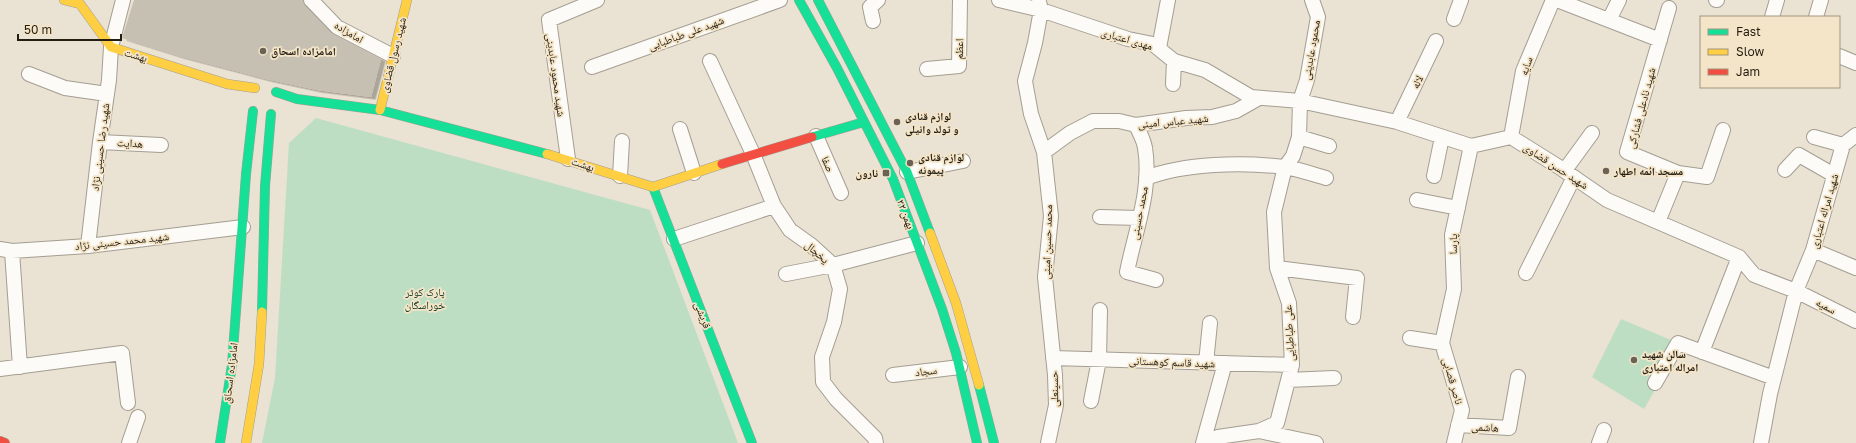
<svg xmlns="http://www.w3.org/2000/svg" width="1856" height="443" font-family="'Golos Text','Noto Naskh Arabic',sans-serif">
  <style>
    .green { fill: #bedec3 }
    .building { fill: #c6c0b3; filter: url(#shadow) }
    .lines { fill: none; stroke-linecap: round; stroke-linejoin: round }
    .street-casing { stroke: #a49e92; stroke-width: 16 }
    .fast-casing { stroke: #a49e92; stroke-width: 10 }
    .slow-casing { stroke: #a49e92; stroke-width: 10 }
    .jam-casing { stroke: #a49e92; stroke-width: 10 }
    .street { stroke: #fcfbf8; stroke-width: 14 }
    .fast { stroke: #16e098; stroke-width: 9 }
    .slow { stroke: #ffcf43; stroke-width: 9 }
    .jam { stroke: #f24e42; stroke-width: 9 }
    .poi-dot { fill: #696255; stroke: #f5e5c8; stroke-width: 1.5 }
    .labels { text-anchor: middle; stroke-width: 3.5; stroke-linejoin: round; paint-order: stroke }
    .street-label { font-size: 11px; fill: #231d12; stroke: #f5e5c8 }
    .poi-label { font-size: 11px; font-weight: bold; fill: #231d12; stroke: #f5e5c8; text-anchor: start }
    .park-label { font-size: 11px; fill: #0a3623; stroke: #f5e5c8 }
  </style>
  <defs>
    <filter id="shadow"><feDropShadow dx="4.5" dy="2.5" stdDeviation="0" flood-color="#0004"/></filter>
  </defs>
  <rect width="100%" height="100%" fill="#eae2d2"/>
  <!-- green -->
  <path class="green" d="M316,118l334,92 88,233h-476l13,-65 14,-235z
    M1621,319l57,24 -30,42 7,5 -11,19 -52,-32z"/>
  <!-- building -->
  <path class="building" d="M134,0h169l2,6 26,27 50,26 -10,38 -54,-7 -51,-11 -87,-23 -57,-18z"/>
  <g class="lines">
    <defs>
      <path id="street" d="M311,0l26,27 56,29
        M999,0l42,10 87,29 25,5 21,17 31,9 46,27 49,4 97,21 74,24 40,-9 48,30 48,33 132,57 15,18 42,16 60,30
        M1557,0l103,40
        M1716,0h1
        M1039,2l2,8 -6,33 -10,38 6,33 13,38 7,64 -6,61 10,98 1,30 -8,38
        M1772,17l5,-17
        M1816,17l5,-17
        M1454,19l7,-19
        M1609,20l10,-20
        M873,21l-3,-14 8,-7
        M1159,48l9,-48
        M1839,56l17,7
        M710,61l43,93 21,52 16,24 21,15 22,20 7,24 -6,33 -12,35 1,25 13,17 39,39 1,5
        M592,67l188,-67
        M927,69l32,-3 1,-66
        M29,74l36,14 42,6
        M1173,84l1,-23
        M1397,122l39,-81
        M1136,125c3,7 8,15 9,23 7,42 -10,83 -18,124l29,8
        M680,129l14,44
        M816,136l25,57
        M1299,137l30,9
        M1511,137l12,-66 30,-71
        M1814,137l29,8
        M100,142l61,3
        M1044,152l26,-19 23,-12h26l17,4 50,-7 26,-1 24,-6 23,-13
        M568,159l-19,-139 48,-20
        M1565,170l27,-37
        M1785,170l14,-15 35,20
        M907,172l56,-11
        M1678,173l29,4 16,-47
        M620,176l2,-35
        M1434,176l8,-39
        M1146,178c39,-15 97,-16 138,-11 14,2 28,7 42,11
        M1417,200l41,8
        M1100,217l40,1
        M1658,222l20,-49 -51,-21 42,-144
        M674,239l100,-33
        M88,246l12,-104 9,-62 2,-33 12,-47
        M0,249l12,2 76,-5 155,-19
        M1813,250l43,18
        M12,251l8,116
        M1277,268l80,10 -4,39
        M1526,273l48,-96
        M786,274l47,-9 84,-22
        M1410,338l32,5
        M1702,352l37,-95
        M1053,358l239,7
        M1206,363l4,-40
        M0,369l122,-16 6,50
        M893,375l67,-8
        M1288,380l46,-2
        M1655,383l23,-40 96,35
        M1091,401l8,-41 1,-50
        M1458,425l51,3 9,-51
        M1259,431l57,12
        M129,443l9,-26
        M1203,443l22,-80
        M1206,443l12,-6 41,-6 18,-8 15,-58 -3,-62 -12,-35 -3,-56 11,-45 8,-11 6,-19 1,-36 7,-21 11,-63 -6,-17
        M1454,443l8,-33 -20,-67 12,-54 -2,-54 19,-89
        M1599,443l5,-13
        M1761,443l9,-49 26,-103 17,-41 30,-105 13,-10"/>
      <path id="fast" d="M799,0l38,68 56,111 49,130 14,44 21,90
        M818,0l89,172 23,61
        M276,92l21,7 83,11 167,44
        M812,137l52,-15
        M653,187l99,256
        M262,312l3,-126 6,-72
        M979,385l15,58
        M220,443l12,-78 14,-191 7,-63"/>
      <path id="slow" d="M64,0l16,4 31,43 116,37 28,4
        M380,110l27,-110
        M547,154l106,33 69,-23
        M930,233l26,70 23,82
        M246,443l13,-79 3,-52"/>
      <path id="jam" d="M722,164l90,-27
        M0,441l5,2"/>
    </defs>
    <!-- street casing -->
    <use href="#street" class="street-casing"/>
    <!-- fast casing -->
    <use href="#fast" class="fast-casing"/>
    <!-- slow casing -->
    <use href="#slow" class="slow-casing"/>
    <!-- jam casing -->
    <use href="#jam" class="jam-casing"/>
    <!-- street -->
    <use href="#street" class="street"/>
    <!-- fast -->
    <use href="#fast" class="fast"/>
    <!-- slow -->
    <use href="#slow" class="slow"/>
    <!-- jam -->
    <use href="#jam" class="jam"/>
  </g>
  <!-- markers -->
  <g class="poi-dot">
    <circle cx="263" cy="51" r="4"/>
    <circle cx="897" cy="122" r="4"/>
    <circle cx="910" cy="163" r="4"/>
    <circle cx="1606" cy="171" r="4"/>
    <rect x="882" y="169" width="8" height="8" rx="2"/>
    <circle cx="1634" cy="360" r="4"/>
  </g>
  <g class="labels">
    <!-- street labels -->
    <g class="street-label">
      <text transform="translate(349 32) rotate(31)" y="4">امامزاده</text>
      <text transform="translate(686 33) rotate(-20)" y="4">شهید علی طباطبایی</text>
      <text transform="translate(1127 39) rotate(16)" y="4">مهدی اعتباری</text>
      <text transform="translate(959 49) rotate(-89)" y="4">اعظم</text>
      <text transform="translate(1311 50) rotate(-80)" y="4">محمود عابدینی</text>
      <text transform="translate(136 55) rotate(17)" y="4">بهشت</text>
      <text transform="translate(393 55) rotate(-76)" y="4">شهید رسول قضاوی</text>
      <text transform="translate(1526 66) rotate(-71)" y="4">سایه</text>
      <text transform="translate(556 75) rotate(82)" y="4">شهید محمود عابدینی</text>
      <text transform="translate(1417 82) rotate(-64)" y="4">لاله</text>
      <text transform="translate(1641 108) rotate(-75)" y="4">شهید نادعلی فشارکی</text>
      <text transform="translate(1173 121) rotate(-5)" y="4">شهید عباس امینی</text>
      <text transform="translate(130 143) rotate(3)" y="4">هدایت</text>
      <text transform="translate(100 147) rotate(-83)" y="4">شهید رضا حسینی نژاد</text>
      <text transform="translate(583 164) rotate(18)" y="4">بهشت</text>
      <text transform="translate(828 164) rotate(66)" y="4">صفا</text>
      <text transform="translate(1556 166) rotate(33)" y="4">شهید حسن قضاوی</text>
      <text transform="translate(1824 211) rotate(-74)" y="4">شهید امراله اعتباری</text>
      <text transform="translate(1139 213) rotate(-79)" y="4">محمد حسینی</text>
      <text transform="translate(906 214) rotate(69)" y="4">۲۲ بهمن</text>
      <text transform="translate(122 241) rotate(-6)" y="4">شهید محمد حسینی نژاد</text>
      <text transform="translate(1047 242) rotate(-88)" y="4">محمد حسین امینی</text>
      <text transform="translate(1453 244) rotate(-89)" y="4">پارسا</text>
      <text transform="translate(817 252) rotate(41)" y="4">یخچال</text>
      <text transform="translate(1826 306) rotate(27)" y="4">سمیه</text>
      <text transform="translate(703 315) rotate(69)" y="4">قریشی</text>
      <text transform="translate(1289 333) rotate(-93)" y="4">علی طباطبایی</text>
      <text transform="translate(1172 362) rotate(2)" y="4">شهید قاسم کوهستانی</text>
      <text transform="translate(926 371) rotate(-7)" y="4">سجاد</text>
      <text transform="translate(230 373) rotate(-83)" y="4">امامزاده اسحاق</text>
      <text transform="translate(1453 381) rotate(74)" y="4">ناصر قصابی</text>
      <text transform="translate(1054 389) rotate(-91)" y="4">حسینعلی</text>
      <text transform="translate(1485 427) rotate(3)" y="4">هاشمی</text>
    </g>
    <!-- poi labels -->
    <g class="poi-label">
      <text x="271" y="55">امامزاده اسحاق</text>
      <text x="905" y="120">لوازم قنادی<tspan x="905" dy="13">و تولد وانیلی</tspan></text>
      <text x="918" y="161">لوازم قنادی<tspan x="918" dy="13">پیمونه</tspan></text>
      <text x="1614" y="175">مسجد ائمه اطهار</text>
      <text x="878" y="177" text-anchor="end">نارون</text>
      <text x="1642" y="358">سالن شهید<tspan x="1642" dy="13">امراله اعتباری</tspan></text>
    </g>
    <!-- park labels -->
    <g class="park-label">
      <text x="425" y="296">پارک کوثر<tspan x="425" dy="13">خوراسگان</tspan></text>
    </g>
  </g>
  <!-- legend -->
  <rect x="1700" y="16" width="140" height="72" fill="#f5e5c8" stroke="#a1957f"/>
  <rect x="1708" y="29" width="20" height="6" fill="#16e098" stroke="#a1957f"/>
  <text x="1736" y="36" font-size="12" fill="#231d12">Fast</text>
  <rect x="1708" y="49" width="20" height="6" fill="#ffcf43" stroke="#a1957f"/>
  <text x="1736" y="56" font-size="12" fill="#231d12">Slow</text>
  <rect x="1708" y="69" width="20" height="6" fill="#f24e42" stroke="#a1957f"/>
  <text x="1736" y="76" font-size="12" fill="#231d12">Jam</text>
  <!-- scale -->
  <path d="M18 34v6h103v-6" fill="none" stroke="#231d12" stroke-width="2"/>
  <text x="24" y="34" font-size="12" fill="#231d12" stroke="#f5e5c8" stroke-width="3" paint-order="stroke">50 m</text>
</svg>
